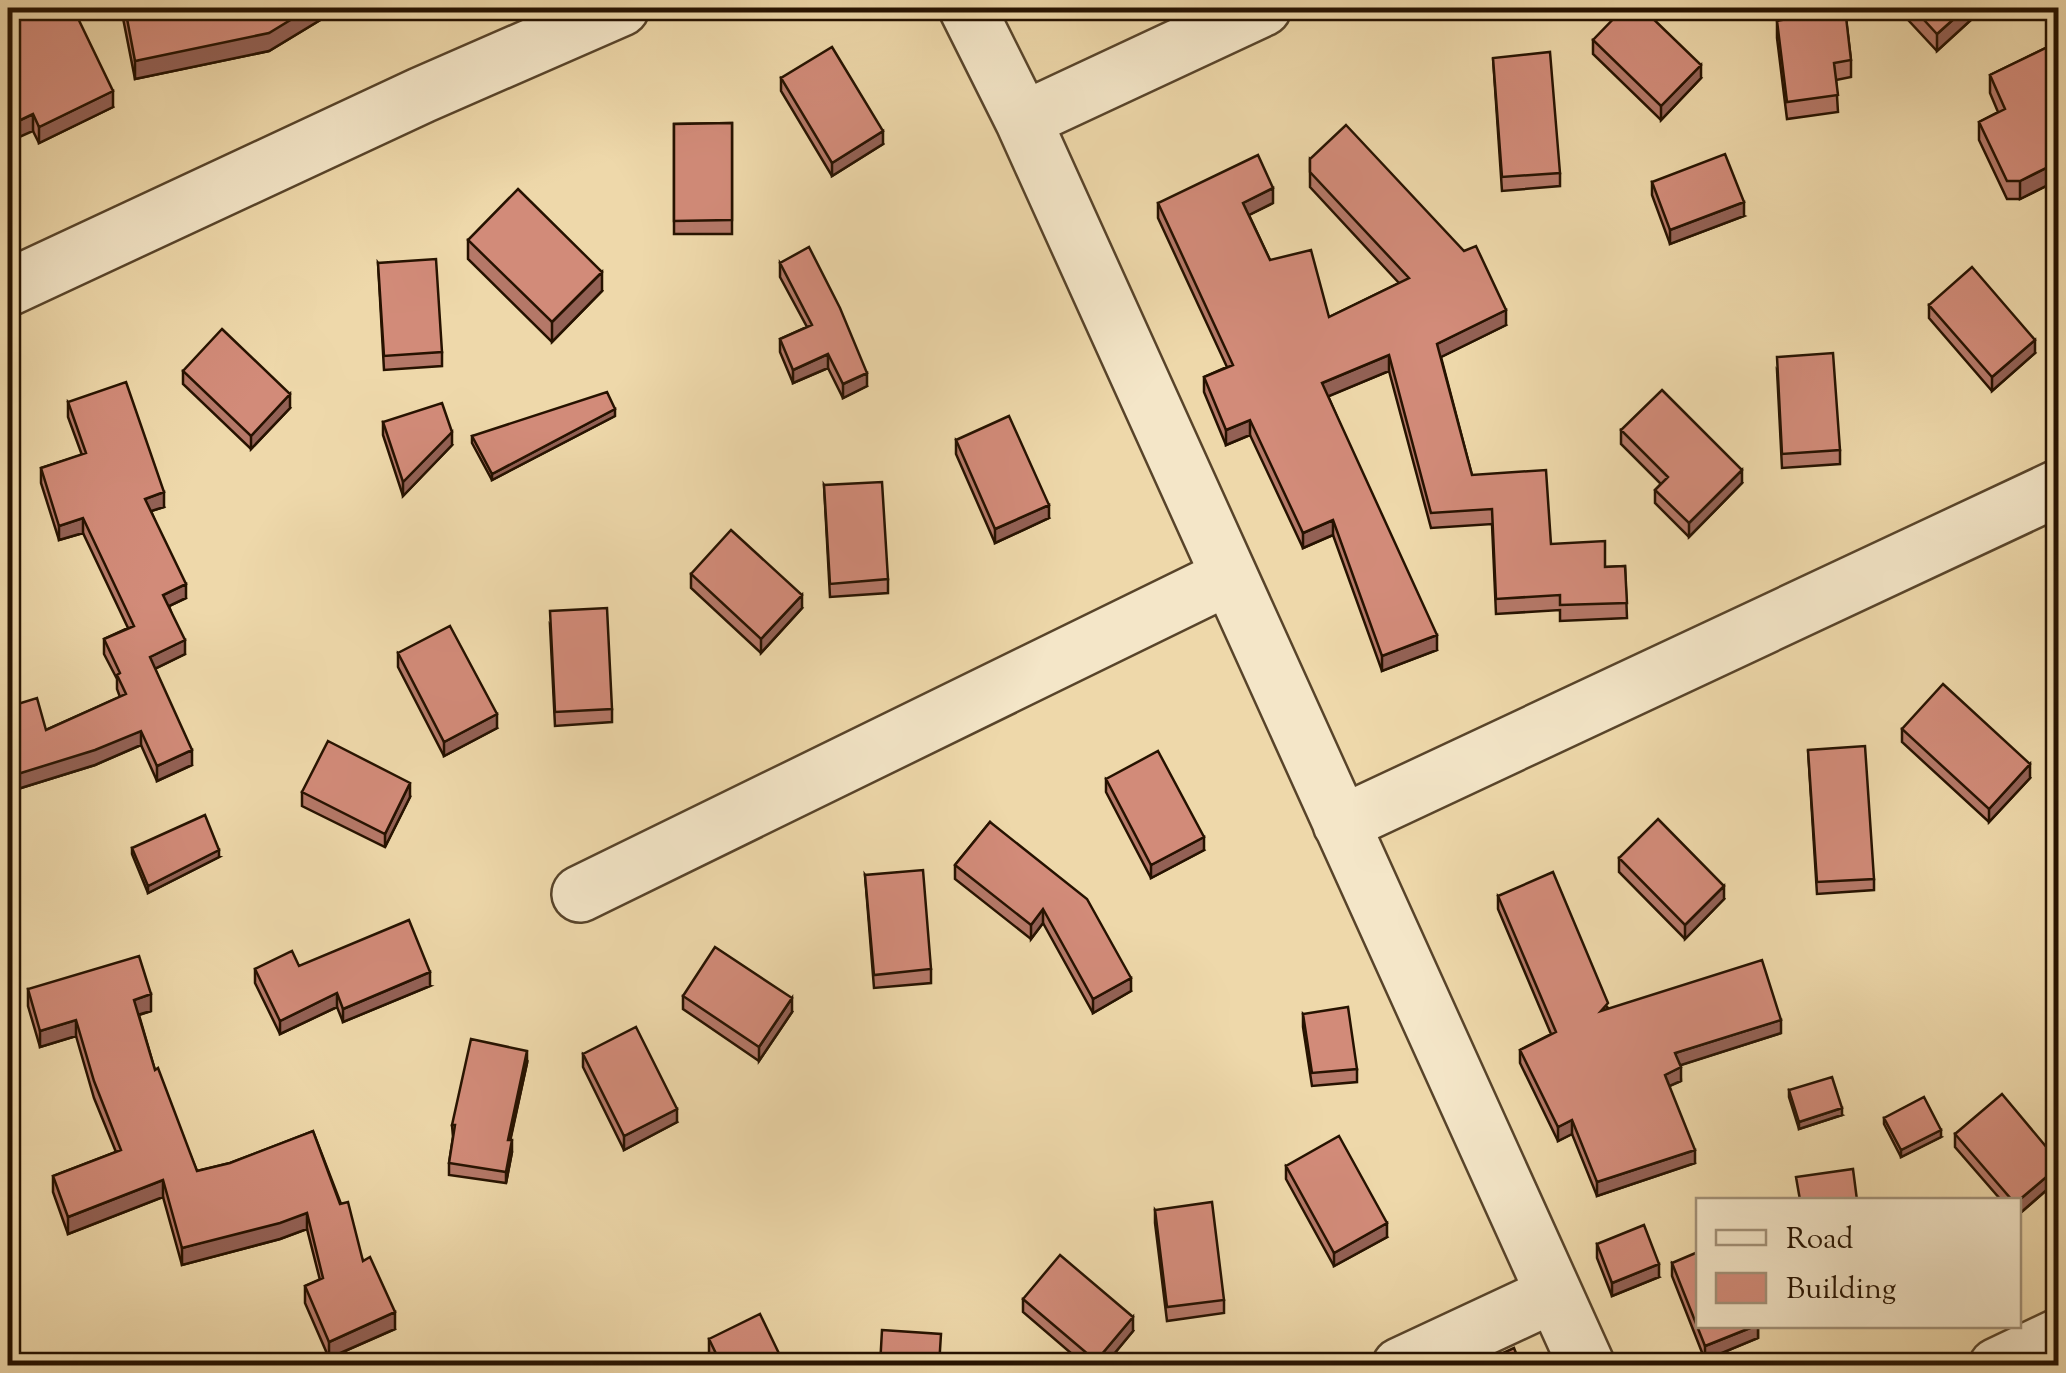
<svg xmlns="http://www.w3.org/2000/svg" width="2066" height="1373" font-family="'Sorts Mill Goudy',serif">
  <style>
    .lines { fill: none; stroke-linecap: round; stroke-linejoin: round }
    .minor-casing { stroke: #58442a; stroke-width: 60 }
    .minor { stroke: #f4e6c8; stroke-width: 55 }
    .wall { fill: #b57868; stroke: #261200; stroke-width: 2.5 }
    .shaded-wall { fill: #936155; stroke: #261200; stroke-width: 2.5 }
    .building { fill: #d28b79; stroke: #261200; stroke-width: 2.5 }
  </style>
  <rect width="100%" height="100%" fill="#eed8aa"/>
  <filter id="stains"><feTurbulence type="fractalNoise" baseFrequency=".002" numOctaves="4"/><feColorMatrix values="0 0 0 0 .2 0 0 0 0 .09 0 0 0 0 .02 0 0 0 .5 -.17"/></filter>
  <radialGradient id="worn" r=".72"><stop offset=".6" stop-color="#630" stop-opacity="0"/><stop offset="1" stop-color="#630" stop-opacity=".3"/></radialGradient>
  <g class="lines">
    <defs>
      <path id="minor" d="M967,8l56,112 564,1246
        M1023,120l240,-112
        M8,288l414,-193 199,-87
        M1341,824l717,-336
        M580,894l648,-317
        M1400,1366l154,-72
        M1997,1366l61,-29"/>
    </defs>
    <!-- minor casing -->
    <use href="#minor" class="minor-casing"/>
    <!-- minor -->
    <use href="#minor" class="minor"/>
  </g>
  <!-- wall -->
  <path class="wall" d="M8,8l105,99 -74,36 -6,-12z
    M121,8h219l-71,43 -134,28z
    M1783,8h70v10l-7,1 5,41v17l-15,3 2,32 -51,7 -10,-81v-17l8,-1z
    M1897,8h87l-47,43z
    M1593,40l108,38 -40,42 -68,-66z
    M2058,42v138l-38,19h-13l-28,-59v-18l19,-10 -8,-19v-18z
    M1493,58l67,115v13l-58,5z
    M781,78l102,66 -51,32 -51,-85z
    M732,123v111h-58v-110z
    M1310,159l196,166 -65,32 31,118 79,69 54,23 20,-1 2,52 -67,3v-11l-64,4 -4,-90 -61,4 -42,-157 -61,25 109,254 -55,21 -49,-136 -30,13 -53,-113 -24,10 -22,-53v-15l23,-10 -69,-149v-15h115l-24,12 21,45 59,57 70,-34 -89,-96z
    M1652,182l92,34 -74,28 -18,-49z
    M468,240l134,51 -50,51 -84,-83z
    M378,263l64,89v14l-58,4z
    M780,263l87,123 -24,12 -15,-30 -35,15 -13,-31v-13l27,-12 -27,-50z
    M1929,305l106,48 -43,38 -63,-73z
    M1777,370l63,80v14l-58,4z
    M183,371l107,37 -39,41 -68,-65z
    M68,402l96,105 -13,4 35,87 -17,8 16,48 -30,15 37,96 -35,16 -16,-36 -46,20 -87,27v-85l38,23 74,-33 -3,-8v-10l-13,-25v-15l24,-11 -45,-95 -24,7 -18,-57v-15l41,-13 -14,-38z
    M615,416l-123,64 -20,-37v-7z
    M383,422l69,23 -49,51 -20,-61z
    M1621,430l121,53 -53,54 -34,-34v-13l6,-6 -40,-40z
    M956,440l93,78 -54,25 -39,-89z
    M824,485l64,94v14l-58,4z
    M691,574l111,34 -41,45 -70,-65z
    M550,625l62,84v13l-57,4z
    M398,653l99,75 -53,28 -46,-89z
    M1902,729l128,49 -41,44 -87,-80z
    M1808,750l66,129v11l-57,4z
    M1106,779l98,71 -53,28 -45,-86z
    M302,792l108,5 -25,50 -83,-41z
    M990,822l141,169 -38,22 -50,-90 -12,16 -76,-60v-14z
    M132,848l87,9 -71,36 -16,-39z
    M1619,858l105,41 -39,40 -66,-67z
    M865,875l66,94v14l-57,5z
    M1498,896l110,112 173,25 -101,32 1,16 -12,5 26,77 -98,33 -25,-62 -14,7 -38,-78v-13l31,-16 -53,-125z
    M299,966l131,20 -87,36 -6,-15 -57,27 -25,-51v-14z
    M28,989l123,22 -12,4 16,55 42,101 33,-8 83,-32 50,130 32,68 -66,29 -24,-55v-17l15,-6 -13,-51 -27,10 -98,26 -19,-68 -95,37 -15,-42v-16l63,-24 -22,-54 -18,-62 -36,11 -12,-41z
    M683,996l109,16 -33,49 -76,-52z
    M1303,1014l54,55v13l-45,4 -9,-59z
    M583,1054l94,68 -53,28 -41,-83z
    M527,1063l-17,77 2,12 -6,31 -57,-8v-12l4,-26 -1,-12z
    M1789,1090l53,25 -43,14 -10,-32z
    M1884,1118l57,19 -40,20 -17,-33z
    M1955,1134l103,46 -40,35v-15h-17l-46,-53z
    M1286,1166l101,71 -53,29 -48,-87z
    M1155,1210l69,90v13l-57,8 -12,-98z
    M1597,1244l62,33 -47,19 -15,-38z
    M1672,1263l86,63v12l-53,22 -33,-84z
    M1023,1299l110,32 -29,35h-18l-63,-54z
    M709,1339l76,27h-70l-6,-13z"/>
  <!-- shaded-wall -->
  <path class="shaded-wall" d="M310,8h30l-71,43 -134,28v-18z
    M1966,8h18l-47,43v-17z
    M1701,65v13l-40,42v-14z
    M113,91v16l-74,36v-16z
    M33,114v17l-25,11v-16z
    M883,131v13l-51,32v-13z
    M2058,162v18l-38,19v-18z
    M1273,188v15l-30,15v-15z
    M1744,202v14l-74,28v-14z
    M602,272v19l-50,51v-20z
    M1506,310v15l-69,34v-15z
    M2035,340v13l-43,38v-14z
    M828,354v14l-35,15v-13z
    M1389,355v16l-67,28v-16z
    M867,373v13l-24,12v-14z
    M290,394v14l-39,41v-13z
    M615,409v7l-123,64v-6z
    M1250,420v15l-24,10v-15z
    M452,432v13l-49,51v-14z
    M1742,470v13l-53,54v-14z
    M164,492v15l-19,6v-14z
    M1049,505v13l-54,25v-14z
    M83,518v15l-24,7v-14z
    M1333,520v15l-30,13v-15z
    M186,584v14l-23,11v-14z
    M802,595v13l-41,45v-14z
    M1437,635v15l-55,21v-15z
    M185,640v14l-35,17v-14z
    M497,714v14l-53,28v-14z
    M141,731v14l-46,20 -87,27v-15z
    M192,750v15l-35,16v-15z
    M2030,764v14l-41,44v-13z
    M410,783v14l-25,50v-13z
    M1204,837v13l-53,28v-13z
    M219,850v7l-71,36v-7z
    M1724,886v13l-39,40v-14z
    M1043,909v14l-12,16v-14z
    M430,972v14l-87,36v-13z
    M1131,978v13l-38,22v-14z
    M337,993v14l-57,27v-13z
    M151,994v17l-17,5v-16z
    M792,998v14l-33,49v-14z
    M76,1020v16l-36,11v-16z
    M1781,1020v13l-106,34v-14z
    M527,1051v12l-19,88v-11z
    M1681,1067v14l-16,7v-13z
    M1842,1108v7l-43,14v-7z
    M677,1109v13l-53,28v-14z
    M1572,1120v14l-14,7v-14z
    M1941,1130v7l-40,20v-7z
    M512,1140v12l-6,31v-11z
    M1695,1150v13l-98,33v-14z
    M2058,1167v13l-40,35v-14z
    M163,1180v17l-95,37v-17z
    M307,1213v16l-27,10 -98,26v-17z
    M1387,1223v14l-53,29v-13z
    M1659,1264v13l-47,19v-13z
    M395,1312v17l-66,29v-16z
    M1133,1317v14l-29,35h-8v-5z
    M1755,1326h3v12l-53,22v-14z"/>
  <!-- building -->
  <path class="building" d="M8,8h65l40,83 -74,36 -6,-13 -25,12z
    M125,8h185l-41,25 -134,28z
    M1624,8h18l59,57 -40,41 -68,-66z
    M1785,8h60l6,52 -17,3 4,32 -51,7 -10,-81 10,-2z
    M1913,8h53l-29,26z
    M2058,42v120l-38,19h-13l-28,-59 26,-13 -15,-34z
    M832,47l51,84 -51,32 -51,-85z
    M1550,52l10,121 -58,4 -9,-119z
    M732,123v97l-58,1v-97z
    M1346,125l118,126 12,-5 30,64 -69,34 35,131 74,-5 5,74 54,-3v26l20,-1 2,37 -67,2v-10l-64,4 -4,-90 -61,4 -42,-158 -67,28 115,252 -55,21 -49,-136 -30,13 -53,-113 -24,10 -22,-53 29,-12 -75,-162 100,-48 15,33 -30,15 27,57 41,-10 18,67 80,-39 -99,-106v-13z
    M1725,154l19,48 -74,28 -18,-48z
    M518,189l84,83 -50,50 -84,-82z
    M809,247l31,61 27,65 -24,11 -15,-30 -35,16 -13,-31 32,-14 -32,-62z
    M436,259l6,93 -58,4 -6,-93z
    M1972,267l63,73 -43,37 -63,-72z
    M222,329l68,65 -39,42 -68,-65z
    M1833,353l7,97 -58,4 -5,-97z
    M126,382l38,110 -19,7 41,85 -23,11 22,45 -35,17 42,93 -35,16 -16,-35 -46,19 -87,27v-70l29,-9 9,32 80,-36 -9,-19 3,-2 -16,-34 30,-13 -51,-108 -24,8 -18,-58 45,-15 -18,-51z
    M1662,390l80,80 -53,53 -34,-33 13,-13 -47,-47z
    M607,392l8,17 -123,65 -20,-38z
    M442,403l10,29 -49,50 -20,-60z
    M1009,416l40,89 -54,24 -39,-89z
    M882,482l6,97 -58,5 -6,-99z
    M731,530l71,65 -41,44 -70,-65z
    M607,608l5,101 -57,3 -5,-101z
    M450,626l47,88 -53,28 -46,-89z
    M1943,684l87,80 -41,45 -87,-80z
    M328,741l82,42 -25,51 -83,-42z
    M1865,746l9,133 -57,3 -9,-132z
    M1158,751l46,86 -53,28 -45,-86z
    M205,815l14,35 -71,36 -16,-38z
    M1658,819l66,67 -39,39 -66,-67z
    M990,822l97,77 44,79 -38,21 -50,-90 -12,16 -76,-60z
    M923,870l8,99 -57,6 -9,-100z
    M1553,872l55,131 -7,8 161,-51 19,60 -106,33 6,14 -16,8 30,75 -98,32 -25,-62 -14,7 -38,-77 36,-18 -58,-136z
    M409,920l21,52 -87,37 -6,-16 -57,28 -25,-52 37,-18 7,15z
    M715,947l77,51 -33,49 -76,-51z
    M139,956l12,38 -17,6 21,70 3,-2 39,103 33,-8 83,-32 27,73 8,-2 15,59 7,-4 25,55 -66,30 -24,-56 18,-8 -16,-65 -27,10 -98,25 -19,-68 -95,37 -15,-41 68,-26 -27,-69 -18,-61 -36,11 -12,-42z
    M1348,1007l9,62 -45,4 -9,-59z
    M636,1027l41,82 -53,27 -41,-82z
    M471,1039l56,12 -19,89h4l-6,32 -57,-9 6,-38h-3z
    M1832,1077l10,31 -43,14 -10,-32z
    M2002,1094l56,67v6l-40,34 -6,-1 -57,-66z
    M1924,1097l17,33 -40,20 -17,-32z
    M1339,1136l48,87 -53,30 -48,-87z
    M1853,1169l4,31h-57l-4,-23z
    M1212,1202l12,98 -57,7 -12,-97z
    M1644,1225l15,39 -47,19 -15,-39z
    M1698,1252v74h57l-50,20 -33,-83z
    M1060,1255l73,62 -37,44 -73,-62z
    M760,1314l25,52h-63l-13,-27z
    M882,1330l59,4 -2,32h-59z
    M1514,1348l7,18h-46z"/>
  <!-- margin -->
  <rect width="2066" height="1373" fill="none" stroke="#eed8aa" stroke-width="40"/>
  <rect x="10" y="10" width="2046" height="1353" fill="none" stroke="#261200" stroke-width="5"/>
  <rect x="20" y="20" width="2026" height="1333" fill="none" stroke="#261200" stroke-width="2.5"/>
  <!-- legend -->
  <rect x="1696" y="1198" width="325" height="130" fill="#f4e6c8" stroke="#a29178" stroke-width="2.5"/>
  <rect x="1716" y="1230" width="50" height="15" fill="#f4e6c8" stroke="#a29178" stroke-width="2.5"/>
  <text x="1786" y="1248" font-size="30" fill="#261200">Road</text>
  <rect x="1716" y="1273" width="50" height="30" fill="#d28b79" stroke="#a29178" stroke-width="2.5"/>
  <text x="1786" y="1298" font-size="30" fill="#261200">Building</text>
  <rect width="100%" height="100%" filter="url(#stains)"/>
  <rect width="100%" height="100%" fill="url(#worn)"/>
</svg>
